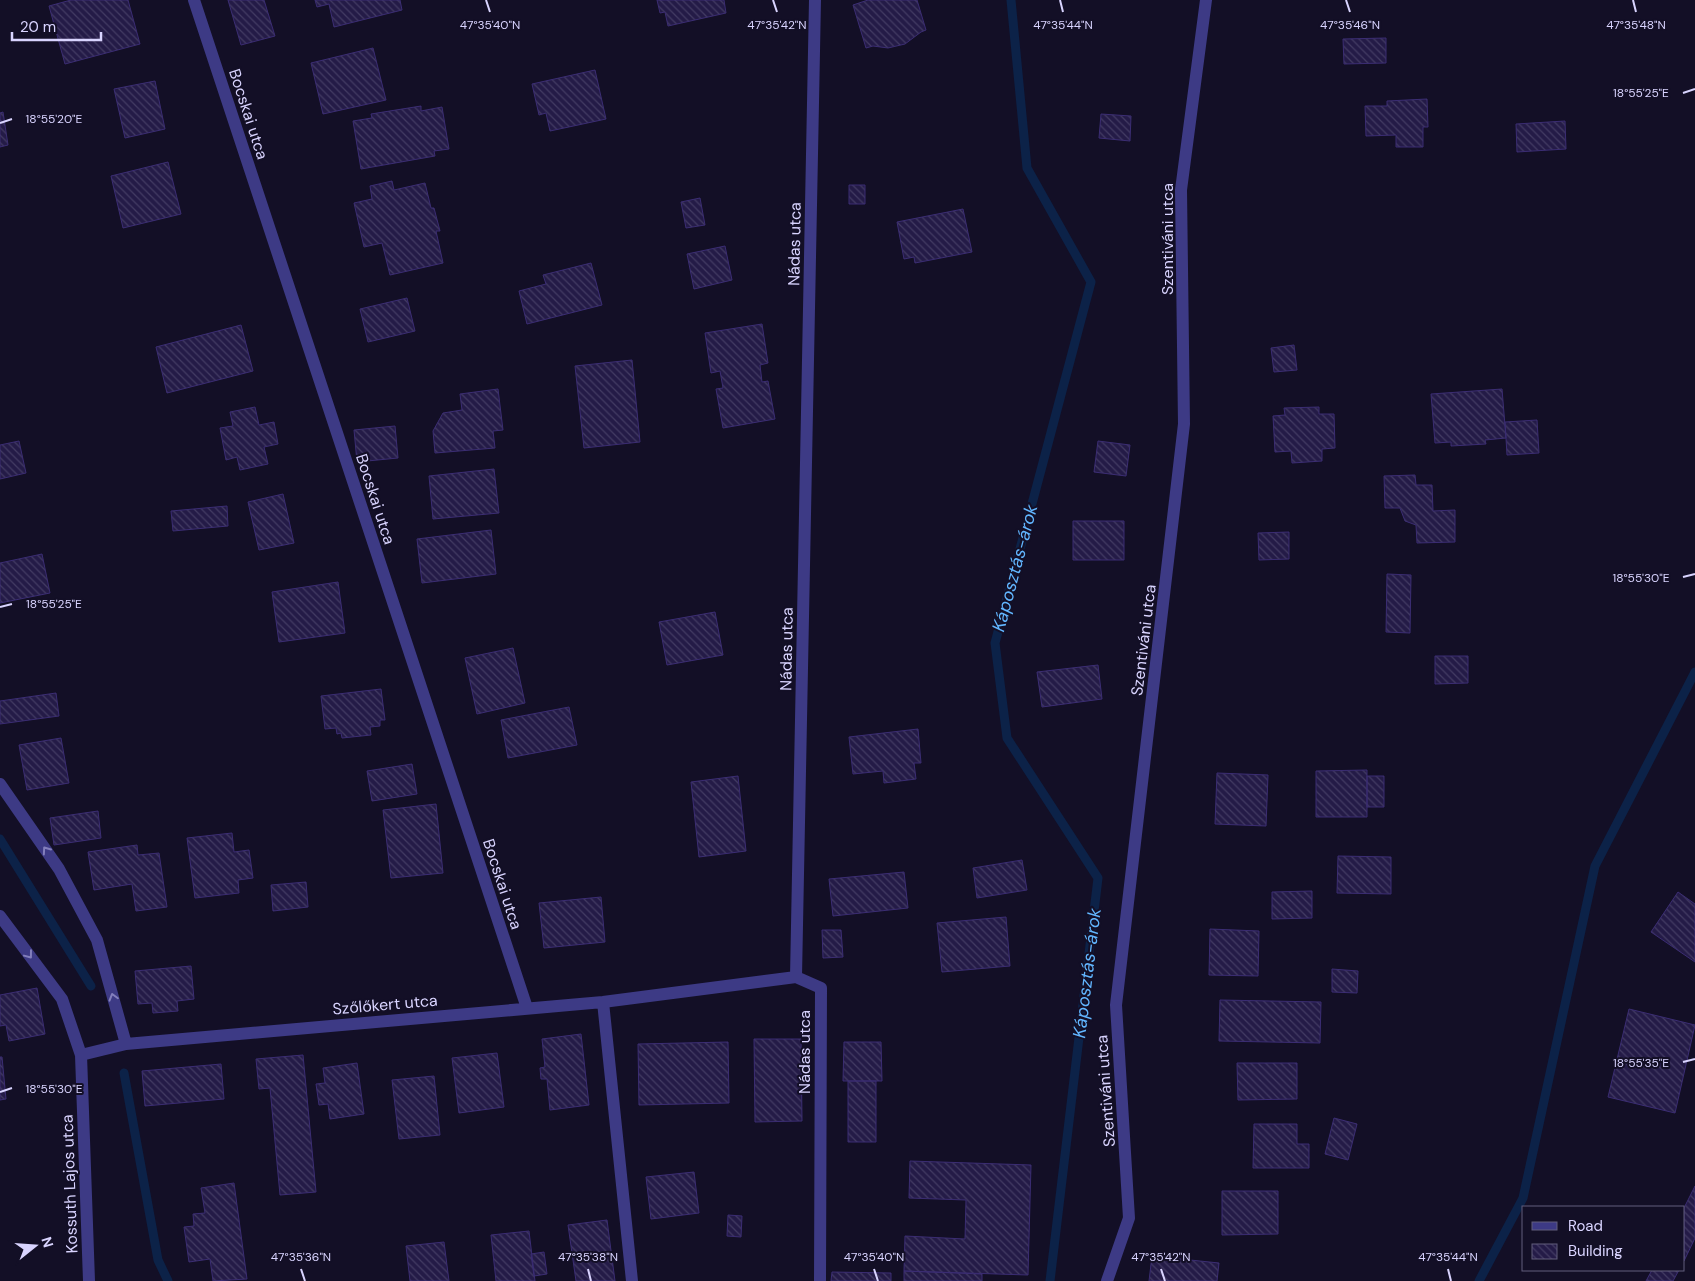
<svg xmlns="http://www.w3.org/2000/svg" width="1695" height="1281" font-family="'DM Sans',sans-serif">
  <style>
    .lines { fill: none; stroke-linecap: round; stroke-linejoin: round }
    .stream { stroke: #0c2248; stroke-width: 9 }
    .building { fill: url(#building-back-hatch); stroke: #3b2d73 }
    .minor { stroke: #3d3a85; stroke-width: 12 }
    .oneway { stroke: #837fbc }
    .ticks { fill: none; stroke: #d9d4ff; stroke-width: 2 }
    .labels { text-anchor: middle; stroke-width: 4; stroke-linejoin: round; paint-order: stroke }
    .street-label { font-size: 16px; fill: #d9d4ff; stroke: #130f26 }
    .water-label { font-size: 18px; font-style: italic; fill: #62b6ff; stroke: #130f26 }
    .ticks-label { font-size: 12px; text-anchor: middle; fill: #d9d4ff; stroke: #130f26; stroke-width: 4; stroke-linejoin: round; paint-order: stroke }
  </style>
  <defs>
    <pattern id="building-back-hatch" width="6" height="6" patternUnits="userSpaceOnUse" patternTransform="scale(1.25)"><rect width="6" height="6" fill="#241b47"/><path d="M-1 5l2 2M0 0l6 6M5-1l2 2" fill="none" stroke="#433b63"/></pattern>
  </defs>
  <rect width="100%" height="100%" fill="#130f26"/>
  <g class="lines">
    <!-- stream -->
    <path class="stream" d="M1011,0l16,168 64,114 -96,361 12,95 91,140 -48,403
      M0,839l91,147
      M124,1073l34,187 10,21
      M1479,1281l44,-83 72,-332 100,-194"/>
  </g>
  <!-- building -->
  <path class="building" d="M71,0h57l12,44 -75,20 -16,-58z
    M228,0h36l11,36 -34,9z
    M315,0h85l2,10 -68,17 -5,-23 -12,3z
    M657,0h67l2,13 -58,13 -3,-14 -5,1z
    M868,0h49l9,30 -5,2 -16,12 -17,4 -15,-2 -7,2 -13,-43z
    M1386,38v25l-42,1 -1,-25z
    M373,48l13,52 -63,14 -12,-51z
    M595,70l11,49 -56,12 -4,-18 -7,2 -7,-31z
    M155,81l10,48 -40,9 -11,-49z
    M1427,99l1,28h-5v20h-27v-12l-30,1 -1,-30h22v-5z
    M421,106v5l21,-4 7,42 -15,2 1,5 -74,13 -8,-48 19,-3 -1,-4z
    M3,112l5,33 -8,2v-34z
    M1101,114l30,2 -1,25 -31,-3z
    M1565,121l1,28 -49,3 -1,-28z
    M168,162l13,52 -58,14 -12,-52z
    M392,181l2,9 31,-7 6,25h3l6,23h-4l7,32 -53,12 -8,-32 -18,4 -10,-44 18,-4 -2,-13z
    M849,185h16v19h-16z
    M700,198l5,27 -19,3 -5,-26z
    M963,209l9,43 -57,11 -1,-6 -10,2 -7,-37z
    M725,246l7,34 -38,9 -7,-35z
    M591,263l11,42 -75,19 -8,-33 27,-7 -3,-9z
    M407,298l8,33 -47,11 -8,-33z
    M762,324l6,39 -8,2 2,17 6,-1 7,38 -52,9 -7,-39 7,-1 -3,-17 -9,2 -6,-40z
    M241,325l12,46 -86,22 -11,-46z
    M1294,345l3,25 -23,2 -3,-24z
    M632,360l8,82 -56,6 -9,-82z
    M498,389l5,41 -10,1 2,17 -60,5 -2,-22 10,-18 19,-3 -2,-16z
    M1502,389l4,49 -21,2 1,4 -35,2v-4l-16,1 -4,-49z
    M255,407l4,18 15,-3 4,22 -14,3 4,17 -28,6 -3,-13 -11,3 -6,-32 13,-2 -3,-14z
    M1319,407v7h15l1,34 -13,1v12l-30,2 -1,-12 -16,1 -2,-36 12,-1 -1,-7z
    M1537,420l2,33 -32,2 -2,-33z
    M395,426l3,32 -41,4 -3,-32z
    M19,441l7,32 -26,6v-34z
    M1098,441l32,4 -4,31 -32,-4z
    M494,469l5,44 -66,6 -4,-43z
    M1415,475l1,10h16l1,26 22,-1v32l-38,1 -1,-18 -11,-4 -5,-13h-15l-1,-32z
    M283,494l11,49 -35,7 -11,-48z
    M227,506l1,20 -55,5 -2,-20z
    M1073,521h51v39h-51z
    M491,530l5,44 -74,9 -5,-44z
    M1289,532v27l-30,1 -1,-27z
    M42,554l8,39 -50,10v-40z
    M1387,574l24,1 -1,58 -24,-1z
    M338,582l7,51 -66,9 -7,-50z
    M715,612l8,43 -56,10 -8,-43z
    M513,648l12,55 -48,11 -12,-56z
    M1435,656h33v27l-33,1z
    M1098,665l4,34 -60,8 -5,-35z
    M381,689l4,31h-5v6l-10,1 1,8 -29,3 -1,-5 -4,1 -1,-6 -11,1 -4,-33z
    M56,693l3,23 -59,8v-23z
    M569,707l8,38 -69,13 -7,-38z
    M918,729l3,34h-7l2,16 -32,4 -1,-12 -30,3 -4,-37z
    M61,738l8,45 -42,7 -8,-45z
    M412,764l5,30 -45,7 -5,-30z
    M1367,770v47h-51v-46z
    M1217,773l51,2 -2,51 -51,-2z
    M738,776l8,75 -47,6 -8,-75z
    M1367,776h17v31h-17z
    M436,804l7,69 -52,5 -8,-68z
    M98,811l3,27 -47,7 -4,-27z
    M232,833l2,19 15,-2 4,28 -15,2 1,13 -44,5 -8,-60z
    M137,845l1,10 21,-2 8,54 -31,4 -4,-27 -38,6 -6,-38z
    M1338,856l53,1v37l-54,-1z
    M1022,860l5,30 -50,8 -4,-30z
    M904,872l4,36 -75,8 -4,-37z
    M306,882l2,25 -35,4 -2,-26z
    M1312,891v27l-40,1v-27z
    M1678,892l17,12v58l-44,-30z
    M601,897l4,45 -61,6 -5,-45z
    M1006,917l4,49 -68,6 -5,-49z
    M1210,929l49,2 -1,45 -49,-1z
    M822,930h19l2,27 -20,1z
    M191,966l3,33 -17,2 1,10 -25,2 -1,-10 -14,1 -3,-33z
    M1332,969l26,2 -1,22 -25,-1z
    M37,988l8,46 -36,7 -3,-16 -6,1v-31z
    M1220,1000l101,2 -1,41 -101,-2z
    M1629,1009l66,16 -20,88 -67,-16z
    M581,1034l8,71 -39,5 -3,-31h-6l-1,-11 5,-1 -3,-28z
    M754,1039h47l1,82 -47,1z
    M728,1042l1,61 -90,2 -1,-61z
    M844,1042h37l1,39h-39z
    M497,1053l7,54 -45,6 -7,-55z
    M303,1055l13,137 -36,3 -10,-107 -11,1 -3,-30z
    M0,1057h2l4,42 -6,1z
    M357,1063l7,51 -34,5 -2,-15 -9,1 -3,-21 9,-1 -2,-15z
    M1237,1063h60v36l-59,1z
    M221,1064l3,35 -79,7 -3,-35z
    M434,1076l6,59 -41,4 -7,-59z
    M848,1081h28v61h-28z
    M1334,1118l23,6 -9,36 -23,-6z
    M1254,1124h43v20h12v24h-56z
    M910,1161l121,4 -3,110 -124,-4 1,-35 60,3 1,-39 -57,-2z
    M694,1172l5,41 -48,6 -5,-42z
    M234,1183l13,96 -34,2 -3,-22 -21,3 -5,-35 10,-1 -1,-12 12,-1 -4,-25z
    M1695,1186v52l-11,23v-53z
    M1222,1191h56v43l-56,1z
    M728,1215l14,1 -1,21 -14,-1z
    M607,1220l8,61h-39l-8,-56z
    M529,1231l6,50h-39l-5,-46z
    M444,1242l5,39h-39l-4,-35z
    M544,1252l3,22 -13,2 -3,-22z
    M1152,1256l67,7 -2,18h-68z
    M1652,1270h27l-6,11h-27z
    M904,1271l78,3v7h-78z
    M832,1272l59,1v8h-60z"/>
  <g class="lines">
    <!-- minor -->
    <path class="minor" d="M194,0l333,1008
      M0,784l59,85 38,71 29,104
      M0,916l62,83 19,56 8,226
      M796,977l19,-977
      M796,977l25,11 -1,293
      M603,1002l29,279
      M81,1055l45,-11 477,-42 193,-25
      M1107,1281l22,-63 -13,-213 68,-581 -3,-234 25,-190"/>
  </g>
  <!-- one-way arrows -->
  <defs><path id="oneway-chevron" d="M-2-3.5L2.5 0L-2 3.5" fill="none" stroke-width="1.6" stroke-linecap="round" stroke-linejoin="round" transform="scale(1.25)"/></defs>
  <g class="oneway">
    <use href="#oneway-chevron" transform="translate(46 850) rotate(-125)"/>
    <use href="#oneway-chevron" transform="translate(29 955) rotate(53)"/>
    <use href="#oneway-chevron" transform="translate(113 997) rotate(-106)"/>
  </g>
  <!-- ticks -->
  <path class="ticks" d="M486,0l4,12M773,0l4,12M1060,0l3,12M1346,0l4,12M1633,0l3,12M1683,93l12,-4M0,123l12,-4M1683,577l12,-3M0,607l12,-3M1683,1062l12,-3M0,1092l12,-4M301,1269l4,12M588,1269l3,12M874,1269l4,12M1161,1269l4,12M1448,1269l3,12"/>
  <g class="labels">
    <!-- street labels -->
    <g class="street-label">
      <text transform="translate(249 114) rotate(72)" y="6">Bocskai utca</text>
      <text transform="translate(1167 239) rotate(-90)" y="6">Szentiváni utca</text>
      <text transform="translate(794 244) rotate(-89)" y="6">Nádas utca</text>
      <text transform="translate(376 499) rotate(72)" y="6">Bocskai utca</text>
      <text transform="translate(1143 640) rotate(-83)" y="6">Szentiváni utca</text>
      <text transform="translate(786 649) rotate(-89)" y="6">Nádas utca</text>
      <text transform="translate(503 884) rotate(72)" y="6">Bocskai utca</text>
      <text transform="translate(385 1004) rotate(-5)" y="6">Szőlőkert utca</text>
      <text transform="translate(804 1052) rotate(-90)" y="6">Nádas utca</text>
      <text transform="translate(1105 1091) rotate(-94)" y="6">Szentiváni utca</text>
      <text transform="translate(69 1184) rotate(-92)" y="6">Kossuth Lajos utca</text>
    </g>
    <!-- water labels -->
    <g class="water-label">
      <text transform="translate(1015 568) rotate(-75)" y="6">Káposztás-árok</text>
      <text transform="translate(1087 973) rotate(-83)" y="6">Káposztás-árok</text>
    </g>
  </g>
  <g class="ticks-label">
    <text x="490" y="29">47°35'40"N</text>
    <text x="777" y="29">47°35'42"N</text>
    <text x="1063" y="29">47°35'44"N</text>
    <text x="1350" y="29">47°35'46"N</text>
    <text x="1636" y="29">47°35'48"N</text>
    <text x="1641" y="97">18°55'25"E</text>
    <text x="54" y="123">18°55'20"E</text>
    <text x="1641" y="582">18°55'30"E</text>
    <text x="54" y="608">18°55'25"E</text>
    <text x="1641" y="1067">18°55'35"E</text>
    <text x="54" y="1093">18°55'30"E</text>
    <text x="301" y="1261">47°35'36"N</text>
    <text x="588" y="1261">47°35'38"N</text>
    <text x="874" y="1261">47°35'40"N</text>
    <text x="1161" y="1261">47°35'42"N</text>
    <text x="1448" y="1261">47°35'44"N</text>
  </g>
  <!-- legend -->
  <rect x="1522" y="1206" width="162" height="65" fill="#130f26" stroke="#625e7d"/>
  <rect x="1532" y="1222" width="25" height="8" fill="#3d3a85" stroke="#625e7d"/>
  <text x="1568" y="1231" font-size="15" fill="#d9d4ff">Road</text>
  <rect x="1532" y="1244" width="25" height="15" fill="url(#building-back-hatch)" stroke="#625e7d"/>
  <text x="1568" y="1256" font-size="15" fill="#d9d4ff">Building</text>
  <!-- north arrow -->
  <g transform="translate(35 1246) rotate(73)" stroke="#130f26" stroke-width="4" paint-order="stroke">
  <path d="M0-4L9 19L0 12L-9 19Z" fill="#d9d4ff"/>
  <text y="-8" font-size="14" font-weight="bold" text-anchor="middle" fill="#d9d4ff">N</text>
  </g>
  <!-- scale -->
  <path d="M12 32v8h89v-8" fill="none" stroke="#d9d4ff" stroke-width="2.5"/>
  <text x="20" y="32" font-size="15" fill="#d9d4ff" stroke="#130f26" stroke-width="4" paint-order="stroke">20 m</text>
</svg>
